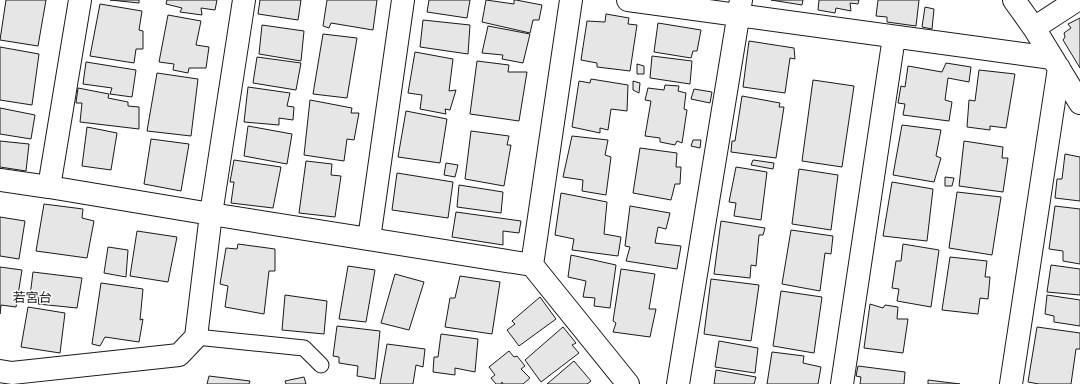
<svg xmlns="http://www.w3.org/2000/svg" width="1080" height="384" font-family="'Crimson Pro','Noto Sans JP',serif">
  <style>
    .building { fill: #e6e6e6; stroke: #1a1a1a }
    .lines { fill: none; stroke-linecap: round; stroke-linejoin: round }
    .lane-casing { stroke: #1a1a1a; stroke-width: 17 }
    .street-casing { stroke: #1a1a1a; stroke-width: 24 }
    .lane { stroke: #fff; stroke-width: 15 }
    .street { stroke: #fff; stroke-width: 22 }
    .labels { text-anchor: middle; stroke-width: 3; stroke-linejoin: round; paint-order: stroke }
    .neighbourhood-label { font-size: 13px; fill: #1a1a1a; stroke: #fff }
  </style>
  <rect width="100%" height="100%" fill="#fff"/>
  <!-- building -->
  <path class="building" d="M6,0h40l-8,46 -38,-6z
    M110,0h29v3z
    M167,0h50l-2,10 -14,-2 1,7 -22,-3 2,-4 -16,-4z
    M260,0h41l-3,20 -40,-6z
    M327,0h50l-4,30 -42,-7 -2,5 -6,-2z
    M429,0h41l-3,18 -40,-6z
    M486,0l28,4v-4h2l26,5 -3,15h-6l-3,13 -48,-11z
    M771,0h32l-1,5z
    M819,0h40l-1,4 -8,-1 1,8 -15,-3 -1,5 -17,-3z
    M878,0h41l-3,26 -29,-4v-5l-11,-1z
    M100,4l42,7 -3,19 4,1v18h-7l-2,14 -44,-7z
    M925,7l9,2 -2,20 -10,-2z
    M606,14l23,4 -1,6 9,1 -7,46 -33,-4v-4l-16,-3 6,-39 18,1z
    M168,15l33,6 -5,24 13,2 -3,21h-17l-1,5 -15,-3 1,-6 -15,-2z
    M1080,18v50l-17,-28 2,-3 -1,-4 7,-5 -3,-4z
    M423,20l47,5 -2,29 -48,-7z
    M658,23l43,7 -4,21h-4l-2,7 -37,-6z
    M262,25l42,6 -3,30 -42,-7z
    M488,26l42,8 -7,29 -21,-4 1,-4 -21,-2z
    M323,34l34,4 -10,60 -34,-4z
    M749,41l45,7 1,11 -5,-1 -5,35 -42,-6z
    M0,47l39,7 -7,51 -32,-5z
    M415,52l38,7 -4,32 7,-1 -6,20 -5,-1 1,5 -26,-5 2,-14 -14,-2z
    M652,56l40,5 -2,23 -40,-6z
    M257,57l44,6 -5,27 -43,-7z
    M477,61l32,4 -1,7h19l-8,49 -49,-7z
    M86,62l50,8 -4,27 -22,-3 2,-6 -29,-4z
    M946,63l25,4 -2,15 -21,-4 -3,22 7,2 -3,19 -46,-6 2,-11 -7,-1 3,-17 4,1 3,-21 34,6z
    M637,64l7,2v8h-7z
    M979,70l36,4 -9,54 -16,-2v4l-23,-3 2,-27 6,1z
    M157,73l41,6 -7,57 -44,-5z
    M591,79l37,6 -1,26 -16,-2 -3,21 -8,-2v5l-28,-6 7,-46 11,2z
    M813,80l41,6 -12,81 -40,-6z
    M633,81l7,2 -1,10 -6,-3z
    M665,85l14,1 -1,5 8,2 -2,16 3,1 -5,33 -5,-2 -2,4 -15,-3v-4l-15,-2 6,-35 -6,-1 3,-12 16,2z
    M248,87l42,6 -3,13 7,1 -1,13 -14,-2v7l-35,-3z
    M78,88l31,6 -1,4 20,4v4l11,1v22l-59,-7 2,-19h-6z
    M694,89l18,3 -2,11 -19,-4z
    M742,96l38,7 -1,4h5l-8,51 -45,-6 1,-11h3z
    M310,100l42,8 -1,5h8l-5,27 -7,-1 -3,22 -40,-6z
    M0,108l35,7 -4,24 -31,-5z
    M406,111l41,8 -7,44 -42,-6z
    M902,125l39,5 -5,26 5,2 -7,24 -41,-7z
    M248,126l44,8 -5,30 -43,-8z
    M87,127l30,6 -6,37 -29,-4z
    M471,131l38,5 -2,9h4l-7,41 -39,-7z
    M572,136l36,4 -3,15 6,2 -5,38 -24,-4 1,-11 -20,-3z
    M151,139l38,5 -8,47 -37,-7z
    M693,140h8l-1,8 -9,-2z
    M0,141l29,3 -3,27 -26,-4z
    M964,141l39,6 -1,11h6l-5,34 -44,-6z
    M640,148l37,5 -1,14h5l-1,17h-5l-4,16 -38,-7z
    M1065,154l15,3v44l-25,-3 2,-19h5z
    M234,160l47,7 -8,41 -42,-5 3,-21h-4z
    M753,160l21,3 -1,6 -22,-4z
    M306,161l26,3 -1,11 10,1 -6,41 -36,-4z
    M446,163l12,2 -3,12 -11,-2z
    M736,167l31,5 -6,48 -27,-4 2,-13 -7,-1z
    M799,169l39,6 -7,55 -39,-6z
    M397,173l56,9 -5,36 -56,-8z
    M945,177l9,1 -2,8h-7z
    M892,182l41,7 -6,52 -44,-5z
    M459,185l44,7 -2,21 -44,-6z
    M957,192l44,5 -9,58 -43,-7z
    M561,193l46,9 -3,32 17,3 -3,19 -46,-6 2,-11 -19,-4z
    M44,204l39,5 -1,9 12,3 -7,37 -51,-7z
    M630,206l40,7 -4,16 -8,-2 -3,16 26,3 -4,23 -51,-8 4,-14 -5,-1z
    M1055,206l25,3v55l-17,-3v-10l-14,-2z
    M456,212l65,9 -2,12 -16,-2v14l-51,-8z
    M0,217l25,4 -6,38 -19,-3z
    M721,221l44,7 -2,7h-4l-3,31 -5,-1 -1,13 -36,-4z
    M791,230l42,6 -2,18 -6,-1 -5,38 -38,-7z
    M137,231l40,6 -9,45 -38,-6z
    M238,244l37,5v22h-6l-5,43 -39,-7 3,-21 -8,-2 6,-36 11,1z
    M903,244l36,6 -8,57 -34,-6 2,-12 -7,-1 4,-27h5z
    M108,247l20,3 -2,27 -22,-4z
    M571,255l45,10 -6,43 -16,-2 1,-8 -12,-1 3,-16 -18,-4z
    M950,257l37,4 -2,16h5l-2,22 -8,-1 -2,16 -36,-4z
    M1051,265l29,4v26l-33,-3z
    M348,266l27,4 -9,52 -27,-3z
    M0,267l22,3 -6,37 -15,-2 -1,9z
    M621,269l34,5 -6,35h7l-6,28 -37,-5 3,-9 -3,-2z
    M33,272l49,6 -5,30 -39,-4 1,-7 -9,-1z
    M395,274l29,8 -15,48 -28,-7z
    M460,276l40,6 -8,52 -47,-7 5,-29h5z
    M711,279l48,6 -8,56 -47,-7z
    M101,283l42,6 -3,31 3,-1 -4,23 -34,-5 -5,9 -8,-2z
    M781,291l41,6 -8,56 -41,-7z
    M285,295l42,6 -3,33 -42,-4z
    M1047,295l33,5v26l-26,-4v-6l-9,-2z
    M540,297l16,22 -37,27 -12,-16 8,-6 -3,-3z
    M870,304l13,4 2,-3 13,2 -1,12h11l-5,34 -39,-5z
    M28,307l37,6 -5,40 -39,-6z
    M337,326l43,5 -5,48 -18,-3 1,-10 -19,-3v-6l-6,-1z
    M563,327l13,16 -4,2 7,8 -38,29 -16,-22z
    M1037,327l43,6v16h-4l-5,35h-32l-11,-2z
    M441,334l37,5 -3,33 -20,-4v7l-22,-3 1,-15h4z
    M719,341l39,7 -3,25 -40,-6z
    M387,344l38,5 -2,18 -7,-2 -3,19h-33z
    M509,351l5,6 3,-1 8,10 -4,3 9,9 -7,6h-20l-1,-2 -1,2h-5l-5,-6 4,-3 -6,-8z
    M772,352l32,4 -1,7 18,4 -3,17h-51z
    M574,361l17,20 -4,3h-40z
    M858,366l47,6 -1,12h-44l1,-7 -5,-1z
    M716,370l40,7 -2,7h-40z
    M209,376l41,5 -1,3h-42z
    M304,377l2,7h-20l-1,-3z
    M928,380l32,4h-32z"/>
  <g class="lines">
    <defs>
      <path id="lane" d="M196,337l108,11 17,17"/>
      <path id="street" d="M628,0l424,58
        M1014,0l20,28 46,75
        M1034,28l43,-28
        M0,180l49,7 162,27 33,-214
        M49,187l31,-187
        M369,239l34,-239
        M532,265l39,-265
        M0,371l12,2 167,-18 17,-18 15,-123 321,51 96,119
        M678,384l63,-384
        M842,384l52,-347
        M1011,384l48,-316"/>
    </defs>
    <!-- lane casing -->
    <use href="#lane" class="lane-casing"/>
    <!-- street casing -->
    <use href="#street" class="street-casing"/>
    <!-- lane -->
    <use href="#lane" class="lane"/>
    <!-- street -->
    <use href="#street" class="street"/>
  </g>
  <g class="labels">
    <!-- neighbourhood labels -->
    <g class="neighbourhood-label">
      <text x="32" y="302">若宮台</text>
    </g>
  </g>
</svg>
